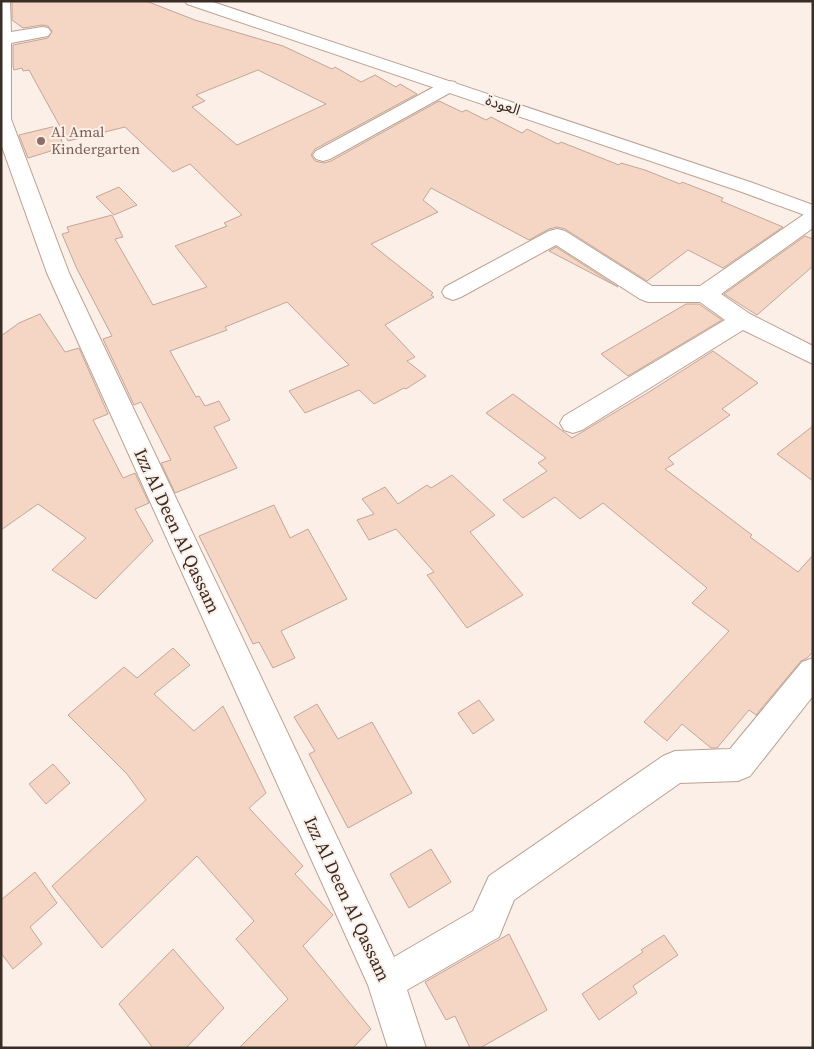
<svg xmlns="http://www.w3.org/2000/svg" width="814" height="1049" font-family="'Source Serif 4','Noto Sans Arabic',serif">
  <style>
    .building { fill: #f5d5c4; stroke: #c4a696; fill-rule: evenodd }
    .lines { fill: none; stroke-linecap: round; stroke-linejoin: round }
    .minor-casing { stroke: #bea090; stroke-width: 2 }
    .major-casing { stroke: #bea090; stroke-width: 2 }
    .minor { fill: #fff; fill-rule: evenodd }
    .major { fill: #fff; fill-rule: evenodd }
    .education-dot { fill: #8d6e63; stroke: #fcefe8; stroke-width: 2 }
    .labels { text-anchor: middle; stroke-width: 4; stroke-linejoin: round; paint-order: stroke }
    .far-street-label { font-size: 15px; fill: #392d26; stroke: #fcefe8 }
    .far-education-label { font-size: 15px; fill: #785e54; stroke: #fcefe8; text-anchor: start }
    .street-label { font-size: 18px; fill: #392d26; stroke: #fcefe8 }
  </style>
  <rect width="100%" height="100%" fill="#fcefe8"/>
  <!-- building -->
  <path class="building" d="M12,1h134l49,19 88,26 49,23 3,-2 26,15 14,-7 21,12 4,-3 17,10 -102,55 -4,6 4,6 9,2 7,-2 108,-60 23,11 4,-2 20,10 5,-3 31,16 5,-4 31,15 3,-2 58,23 2,-2 24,7 35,14 2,-2 41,16 -2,3 62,26 -60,41 -35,-18 -41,31 -82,-52 -8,-2 -8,2 -20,11 -98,-52 -8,12 15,12 -67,32 62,49 -2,2 3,2 -49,28 30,32 -8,4 19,15 -20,13 -2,-1 -30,16 -15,-14 -54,23 -16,-22 60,-26 -62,-63 -62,25 2,3 -57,21 26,46 3,-1 6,10 14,-5 11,19 -16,7 23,41 -62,25 -14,-30 10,-3 -30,-58 -7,3 -31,-66 9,-3 -35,-67 -15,-35 7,-2 -2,-5 45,-12 11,22 -8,2 38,66 54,-18 -32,-41 52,-20 -3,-3 18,-8 -52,-51 -17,8 -48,-45 -57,14 -39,-71 -6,1 -1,-3 -8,2 -1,-3v-22l35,-7 4,-7 -4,-5 -6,-1 -19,3 -11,-8zM258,70l68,34 -89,41 -45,-38 13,-6 -9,-6z
    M56,126l8,21 -36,11 -9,-23z
    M119,187l18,18 -23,10 -18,-18z
    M805,236l8,3v27l-56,49 -33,-21z
    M556,247l62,40 -69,-36z
    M686,304h13l23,16 -94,56 -27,-22z
    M40,314l25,38 14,-4 29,66 -15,6 30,58 12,-5 14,30 -14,6 18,32 -57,58 -44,-29 34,-32 -48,-34 -37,26v-194l18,-13z
    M713,351l45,32 -36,26 8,6 -62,43 6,6 -9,5 87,66 -2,2 48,35 15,-17v97l-6,6 -6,3 -45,54 -7,-5 -32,38h-6l-29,-24 -15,17 -23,-19 85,-91 -37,-28 15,-15 -104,-85 -23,16 -25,-22 -32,21 -20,-18 44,-29 -9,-8 8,-5 -60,-45 27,-19 59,44 77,-46z
    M813,426v55l-36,-27z
    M452,475l43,40 -25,17 53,63 -56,33 -40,-53 7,-3 -38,-43 -27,11 -12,-20 17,-6 -12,-15 23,-12 13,17 29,-19 4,3z
    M274,505l16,33 18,-9 39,70 -66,32 14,27 -22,10 -14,-26 -6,2 -54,-108z
    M173,648l17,17 -36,29 40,37 29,-25 43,87 -17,15 54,58 -8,8 38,41 -30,31 68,83 -18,19h-114l49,-49 -52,-60 18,-18 -57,-65 -95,92 -50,-62 94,-86 -19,-26 -59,-59 56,-48 13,11z
    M479,700l15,20 -21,14 -15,-21z
    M317,704l21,35 34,-17 40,71 -64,35 -39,-74 6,-3 -21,-34z
    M53,764l17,19 -24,21 -17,-20z
    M431,849l20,33 -42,26 -19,-34z
    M35,872l22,31 -27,24 12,17 -29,25 -12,-16v-53z
    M509,934l38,76 -67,38h-10l-15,-32 -9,4 -21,-38z
    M664,935l14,20 -45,31 4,7 -38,27 -17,-26 61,-42 -2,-2z
    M173,949l51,59 -38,40h-33l-34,-44z"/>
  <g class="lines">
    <defs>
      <path id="minor" d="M1,1h9l1,31 31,-5 6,1 3,4 -3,4 -37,7v76l58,154 325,684 79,-46 16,-35 174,-120 12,-5 55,-2 72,-87 11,-4v38l-63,80 -12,5 -58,2 -166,117 -15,37 -92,53 19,58h-38l-20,-63 -321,-712 -46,-129z
        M449,81l6,1 3,4 -3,4 -125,69 -7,2 -7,-2 -3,-4 3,-4 127,-69z
        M813,211v17l-92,66 29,20 63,32v18l-70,-34 -161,100 -9,3 -9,-3 -4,-7 4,-7 161,-96 -25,-18h-52l-8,-3 -84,-54 -95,52 -8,3 -8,-3 -3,-5 3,-5 104,-56 8,-2 8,2 87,55h48l106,-73z"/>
      <path id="major" d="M185,1h25l543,182 60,22v13l-74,-27 -552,-187z"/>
    </defs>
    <!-- minor casing -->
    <use href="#minor" class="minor-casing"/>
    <!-- major casing -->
    <use href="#major" class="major-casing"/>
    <!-- minor -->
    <use href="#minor" class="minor"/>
    <!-- major -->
    <use href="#major" class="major"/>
  </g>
  <!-- markers -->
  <circle class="education-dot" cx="41" cy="141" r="5"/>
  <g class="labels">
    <!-- far-street labels -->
    <g class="far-street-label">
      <text transform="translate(503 105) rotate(19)" y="5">العودة</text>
    </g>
    <!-- far-education labels -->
    <g class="far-education-label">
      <text x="51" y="137">Al Amal<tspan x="51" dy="17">Kindergarten</tspan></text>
    </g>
    <!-- street labels -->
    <g class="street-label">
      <text transform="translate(177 531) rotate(65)" y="6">Izz Al Deen Al Qassam</text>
      <text transform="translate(347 899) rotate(65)" y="6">Izz Al Deen Al Qassam</text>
    </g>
  </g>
  <!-- border -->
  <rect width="814" height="1049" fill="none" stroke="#392d26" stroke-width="5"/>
</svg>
